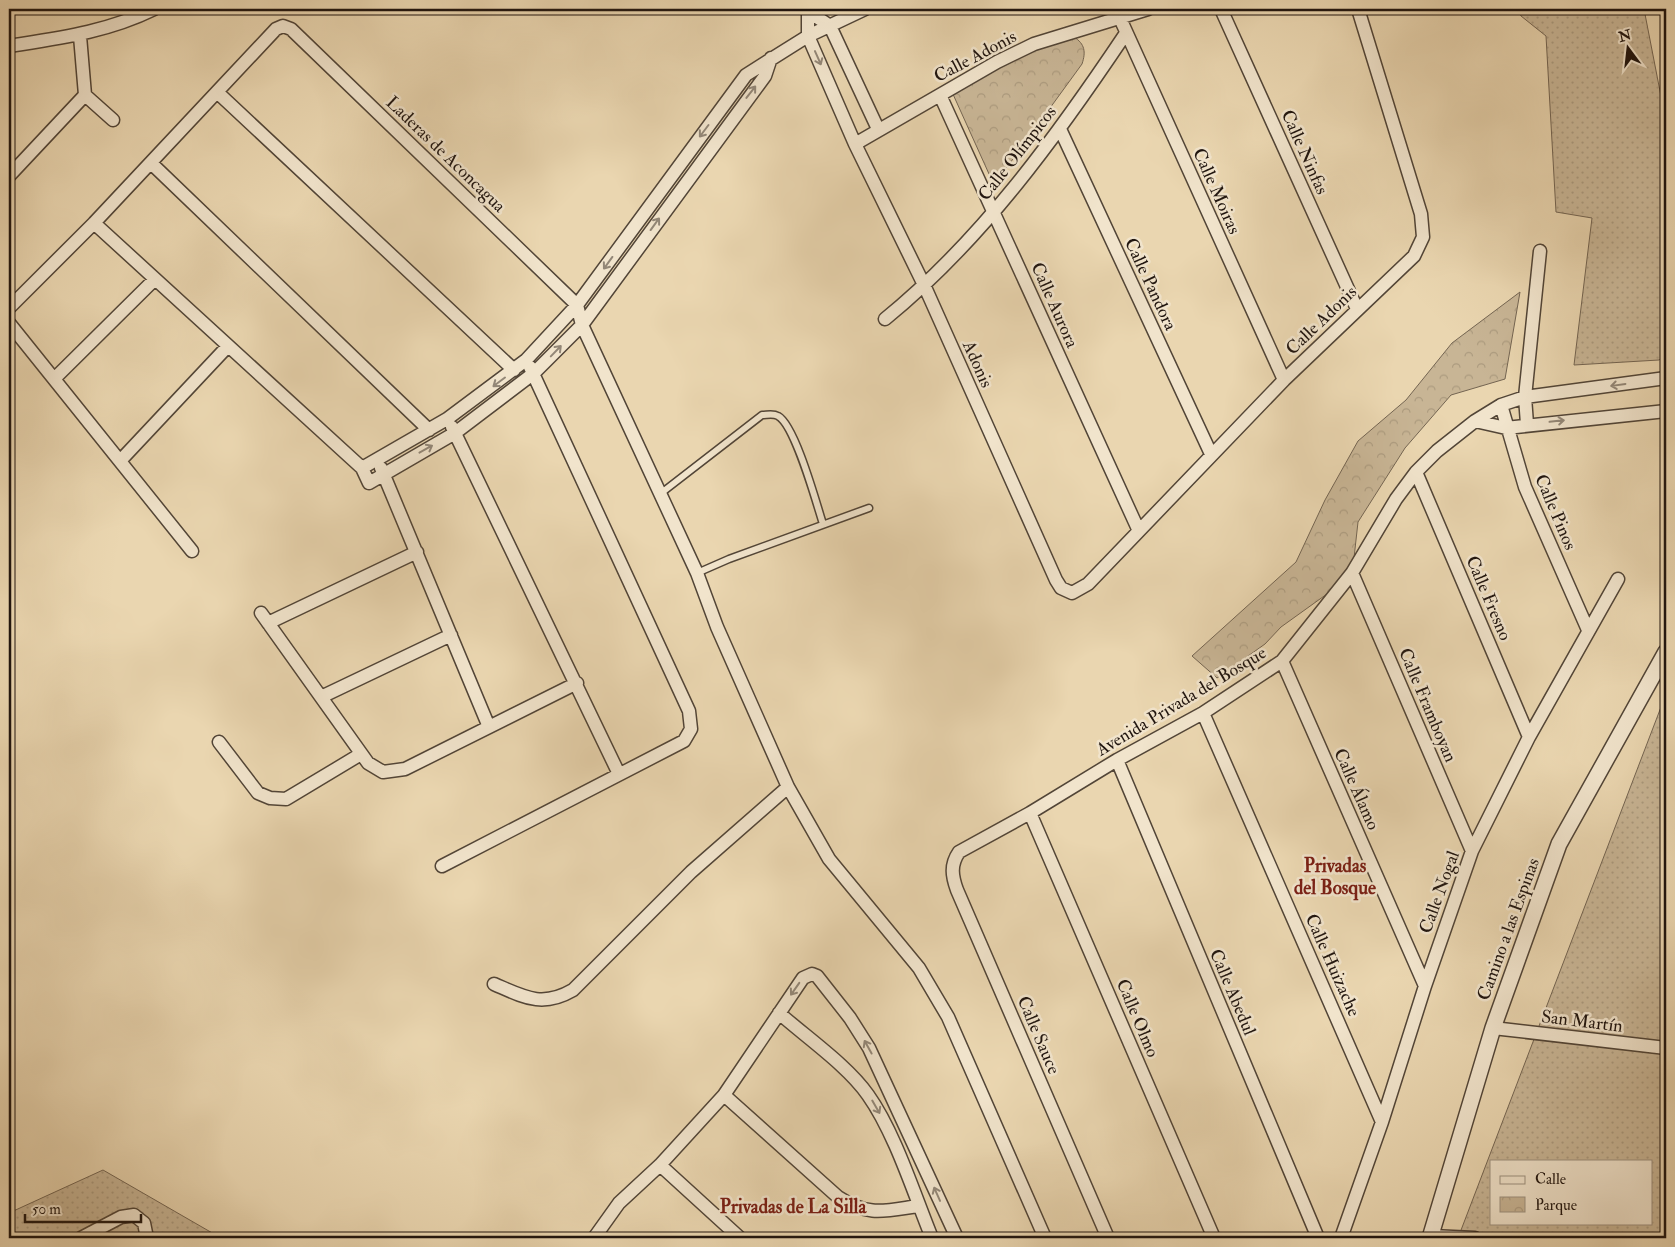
<svg xmlns="http://www.w3.org/2000/svg" width="1675" height="1247" font-family="'IM FELL Double Pica',serif">
  <style>
    .grass { fill: url(#grass-dots); stroke: #746552; fill-rule: evenodd }
    .park { fill: url(#park-crowns); stroke: #746552 }
    .lines { fill: none; stroke-linecap: round; stroke-linejoin: round }
    .service-casing { stroke: #524537; stroke-width: 9 }
    .minor-casing { stroke: #524537; stroke-width: 15 }
    .tertiary-casing { stroke: #524537; stroke-width: 18 }
    .service { stroke: #f1e4cc; stroke-width: 6 }
    .minor { stroke: #f1e4cc; stroke-width: 12 }
    .tertiary { stroke: #f1e4cc; stroke-width: 15 }
    .oneway { stroke: #938777 }
    .labels { text-anchor: middle; stroke-width: 5; stroke-linejoin: round; paint-order: stroke }
    .street-label { font-size: 18px; fill: #20150f; stroke: #f1e4cc }
    .neighbourhood-label { font-size: 19px; font-weight: bold; fill: #7a1f14; stroke: #f1e4cc }
  </style>
  <defs>
    <pattern id="grass-dots" width="8" height="8" patternUnits="userSpaceOnUse" patternTransform="scale(1.25)"><rect width="8" height="8" fill="#c8b595"/><path d="M2 2h.1M6 6h.1" fill="none" stroke="#ac9b7f" stroke-width="1.8" stroke-linecap="round"/></pattern>
    <pattern id="park-crowns" width="20" height="18" patternUnits="userSpaceOnUse" patternTransform="scale(1.25)"><rect width="20" height="18" fill="#c8b595"/><path d="M2 6a3 3 0 1 1 6 0M12 15a3 3 0 1 1 6 0" fill="none" stroke="#ac9b7f"/></pattern>
  </defs>
  <rect width="100%" height="100%" fill="#ead6b0"/>
  <filter id="stains"><feTurbulence type="fractalNoise" baseFrequency=".004" numOctaves="4"/><feColorMatrix values="0 0 0 0 .2 0 0 0 0 .09 0 0 0 0 .02 0 0 0 .5 -.17"/></filter>
  <radialGradient id="worn" r=".72"><stop offset=".6" stop-color="#630" stop-opacity="0"/><stop offset="1" stop-color="#630" stop-opacity=".3"/></radialGradient>
  <!-- grass -->
  <path class="grass" d="M1518,9h126l22,113v234l-7,4 -85,5 18,-147 -36,-6 -10,-176 -25,-20z
    M1666,694v544h-208zM1491,1161h160v62h-160z
    M103,1170l118,68h-212v-25z"/>
  <!-- park -->
  <path class="park" d="M1074,37c11,7 12,15 8,27l-88,121 -42,-93 79,-42z
    M1520,292l-15,87 -54,16 -46,53 -47,74 -6,54 -71,51 -16,17 -48,34 -25,-22 104,-94 29,-62 33,-59 48,-41 46,-57z"/>
  <g class="lines">
    <defs>
      <path id="service" d="M660,494l102,-79c5,0 11,-2 16,1 17,9 38,86 45,108
        M697,573l32,-14 140,-51"/>
      <path id="minor" d="M808,9v27l47,108 70,143 131,293 5,8 11,5 16,-9 196,-204 130,-124 9,-19 -2,-23 -63,-205
        M1221,9l136,300
        M809,12l21,14 48,103
        M1119,16l165,364
        M80,36l5,59 28,25
        M9,46c51,-8 98,-14 145,-37
        M217,92l297,278
        M940,95l198,434
        M1060,129l151,325
        M855,144l142,-82 37,-18 114,-35
        M151,163l278,267
        M9,176l76,-81
        M94,223l268,245 7,15 86,-50 79,-60 48,-48 183,-249 6,-18
        M9,308l85,-85 182,-194 7,-3 8,3 286,276 5,20 115,248 20,54 71,160 41,72 90,109 29,49 97,221
        M885,319c97,-79 172,-183 241,-286
        M9,323l183,228
        M54,379l101,-100
        M1501,405l24,82 63,143
        M1475,421l31,7 160,-17
        M1527,424l-2,-27 15,-146
        M452,427l167,347
        M120,461l108,-115
        M362,468l85,-49 79,-59 51,-55 169,-230 62,-39 57,-27
        M381,468l108,259
        M1416,472l113,265
        M1352,573l120,278
        M261,613l107,150 15,9 22,-3 172,-86
        M268,623l149,-71
        M1282,661l143,325
        M321,697l130,-62
        M1203,713l179,409
        M219,742l39,51 12,5 16,1 75,-45
        M1117,760l201,478
        M1030,813l184,425
        M442,866l242,-125 7,-12 -2,-18 -159,-344
        M494,984c30,13 48,24 79,6l118,-118 97,-85
        M779,1013c27,24 69,53 89,82 27,38 46,99 64,143
        M1493,1028l173,20
        M724,1095l114,102c31,20 46,14 80,9
        M660,1165l80,73
        M1431,1236l44,2
        M81,1238l40,-21 13,-2 10,8 3,15
        M594,1238l25,-35 41,-38 64,-70 79,-117 9,-4 5,2 33,42 19,30 88,190
        M1108,1238l-151,-348c-5,-14 -7,-25 2,-38l71,-39 87,-53 86,-47 79,-52 70,-88 44,-74 20,-27 21,-21 38,-30 26,-16 24,-8 141,-19
        M1341,1238l41,-116 43,-136 47,-135 57,-114 89,-158"/>
      <path id="tertiary" d="M1430,1238l63,-210 66,-184 107,-192"/>
    </defs>
    <!-- service casing -->
    <use href="#service" class="service-casing"/>
    <!-- minor casing -->
    <use href="#minor" class="minor-casing"/>
    <!-- tertiary casing -->
    <use href="#tertiary" class="tertiary-casing"/>
    <!-- service -->
    <use href="#service" class="service"/>
    <!-- minor -->
    <use href="#minor" class="minor"/>
    <!-- tertiary -->
    <use href="#tertiary" class="tertiary"/>
  </g>
  <!-- one-way arrows -->
  <defs><path id="oneway-shaft" d="M-6 0H5M1.5-3L5.5 0L1.5 3" fill="none" stroke-width="1.6" stroke-linecap="round" stroke-linejoin="round" transform="scale(1.25)"/></defs>
  <g class="oneway">
    <use href="#oneway-shaft" transform="translate(818 58) rotate(66)"/>
    <use href="#oneway-shaft" transform="translate(751 92) rotate(-52)"/>
    <use href="#oneway-shaft" transform="translate(704 131) rotate(127)"/>
    <use href="#oneway-shaft" transform="translate(655 224) rotate(-54)"/>
    <use href="#oneway-shaft" transform="translate(608 263) rotate(126)"/>
    <use href="#oneway-shaft" transform="translate(556 351) rotate(-46)"/>
    <use href="#oneway-shaft" transform="translate(499 382) rotate(143)"/>
    <use href="#oneway-shaft" transform="translate(1618 385) rotate(172)"/>
    <use href="#oneway-shaft" transform="translate(1557 421) rotate(-6)"/>
    <use href="#oneway-shaft" transform="translate(426 449) rotate(-29)"/>
    <use href="#oneway-shaft" transform="translate(795 989) rotate(125)"/>
    <use href="#oneway-shaft" transform="translate(868 1047) rotate(-119)"/>
    <use href="#oneway-shaft" transform="translate(876 1107) rotate(60)"/>
    <use href="#oneway-shaft" transform="translate(937 1194) rotate(-114)"/>
  </g>
  <g class="labels">
    <!-- street labels -->
    <g class="street-label">
      <text transform="translate(975 56) rotate(-28)" y="6">Calle Adonis</text>
      <text transform="translate(1305 152) rotate(66)" y="6">Calle Ninfas</text>
      <text transform="translate(1017 153) rotate(-52)" y="6">Calle Olímpicos</text>
      <text transform="translate(446 154) rotate(44)" y="6">Laderas de Aconcagua</text>
      <text transform="translate(1217 191) rotate(66)" y="6">Calle Moiras</text>
      <text transform="translate(1151 284) rotate(65)" y="6">Calle Pandora</text>
      <text transform="translate(1055 305) rotate(66)" y="6">Calle Aurora</text>
      <text transform="translate(1321 320) rotate(-44)" y="6">Calle Adonis</text>
      <text transform="translate(978 364) rotate(66)" y="6">Adonis</text>
      <text transform="translate(1556 512) rotate(67)" y="6">Calle Pinos</text>
      <text transform="translate(1489 598) rotate(67)" y="6">Calle Fresno</text>
      <text transform="translate(1181 701) rotate(-31)" y="6">Avenida Privada del Bosque</text>
      <text transform="translate(1428 705) rotate(67)" y="6">Calle Framboyan</text>
      <text transform="translate(1357 789) rotate(66)" y="6">Calle Álamo</text>
      <text transform="translate(1439 892) rotate(-70)" y="6">Calle Nogal</text>
      <text transform="translate(1508 929) rotate(-70)" y="6">Camino a las Espinas</text>
      <text transform="translate(1333 965) rotate(66)" y="6">Calle Huizache</text>
      <text transform="translate(1233 992) rotate(67)" y="6">Calle Abedul</text>
      <text transform="translate(1138 1018) rotate(67)" y="6">Calle Olmo</text>
      <text transform="translate(1582 1021) rotate(7)" y="6">San Martín</text>
      <text transform="translate(1039 1035) rotate(67)" y="6">Calle Sauce</text>
    </g>
    <!-- neighbourhood labels -->
    <g class="neighbourhood-label">
      <text x="1335" y="872">Privadas<tspan x="1335" dy="22">del Bosque</tspan></text>
      <text x="793" y="1213">Privadas de La Silla</text>
    </g>
  </g>
  <!-- margin -->
  <rect width="1675" height="1247" fill="none" stroke="#ead6b0" stroke-width="30"/>
  <rect x="10" y="10" width="1655" height="1227" fill="none" stroke="#20150f" stroke-width="2.5"/>
  <rect x="15" y="15" width="1645" height="1217" fill="none" stroke="#20150f"/>
  <!-- legend -->
  <rect x="1490" y="1160" width="162" height="65" fill="#f1e4cc" stroke="#9d9180"/>
  <rect x="1500" y="1176" width="25" height="8" fill="#f1e4cc" stroke="#9d9180"/>
  <text x="1535" y="1184" font-size="15" fill="#20150f">Calle</text>
  <rect x="1500" y="1197" width="25" height="15" fill="url(#park-crowns)" stroke="#9d9180"/>
  <text x="1535" y="1210" font-size="15" fill="#20150f">Parque</text>
  <!-- north arrow -->
  <g transform="translate(1628 48) rotate(345)" stroke="#f1e4cc" stroke-width="4" paint-order="stroke">
  <path d="M0-4L9 19L0 12L-9 19Z" fill="#20150f"/>
  <text y="-8" font-size="14" font-weight="bold" text-anchor="middle" fill="#20150f">N</text>
  </g>
  <!-- scale -->
  <path d="M25 1214v8h116v-8" fill="none" stroke="#20150f" stroke-width="2.5"/>
  <text x="32" y="1214" font-size="15" fill="#20150f" stroke="#f1e4cc" stroke-width="4" paint-order="stroke">50 m</text>
  <rect width="100%" height="100%" filter="url(#stains)"/>
  <rect width="100%" height="100%" fill="url(#worn)"/>
</svg>
